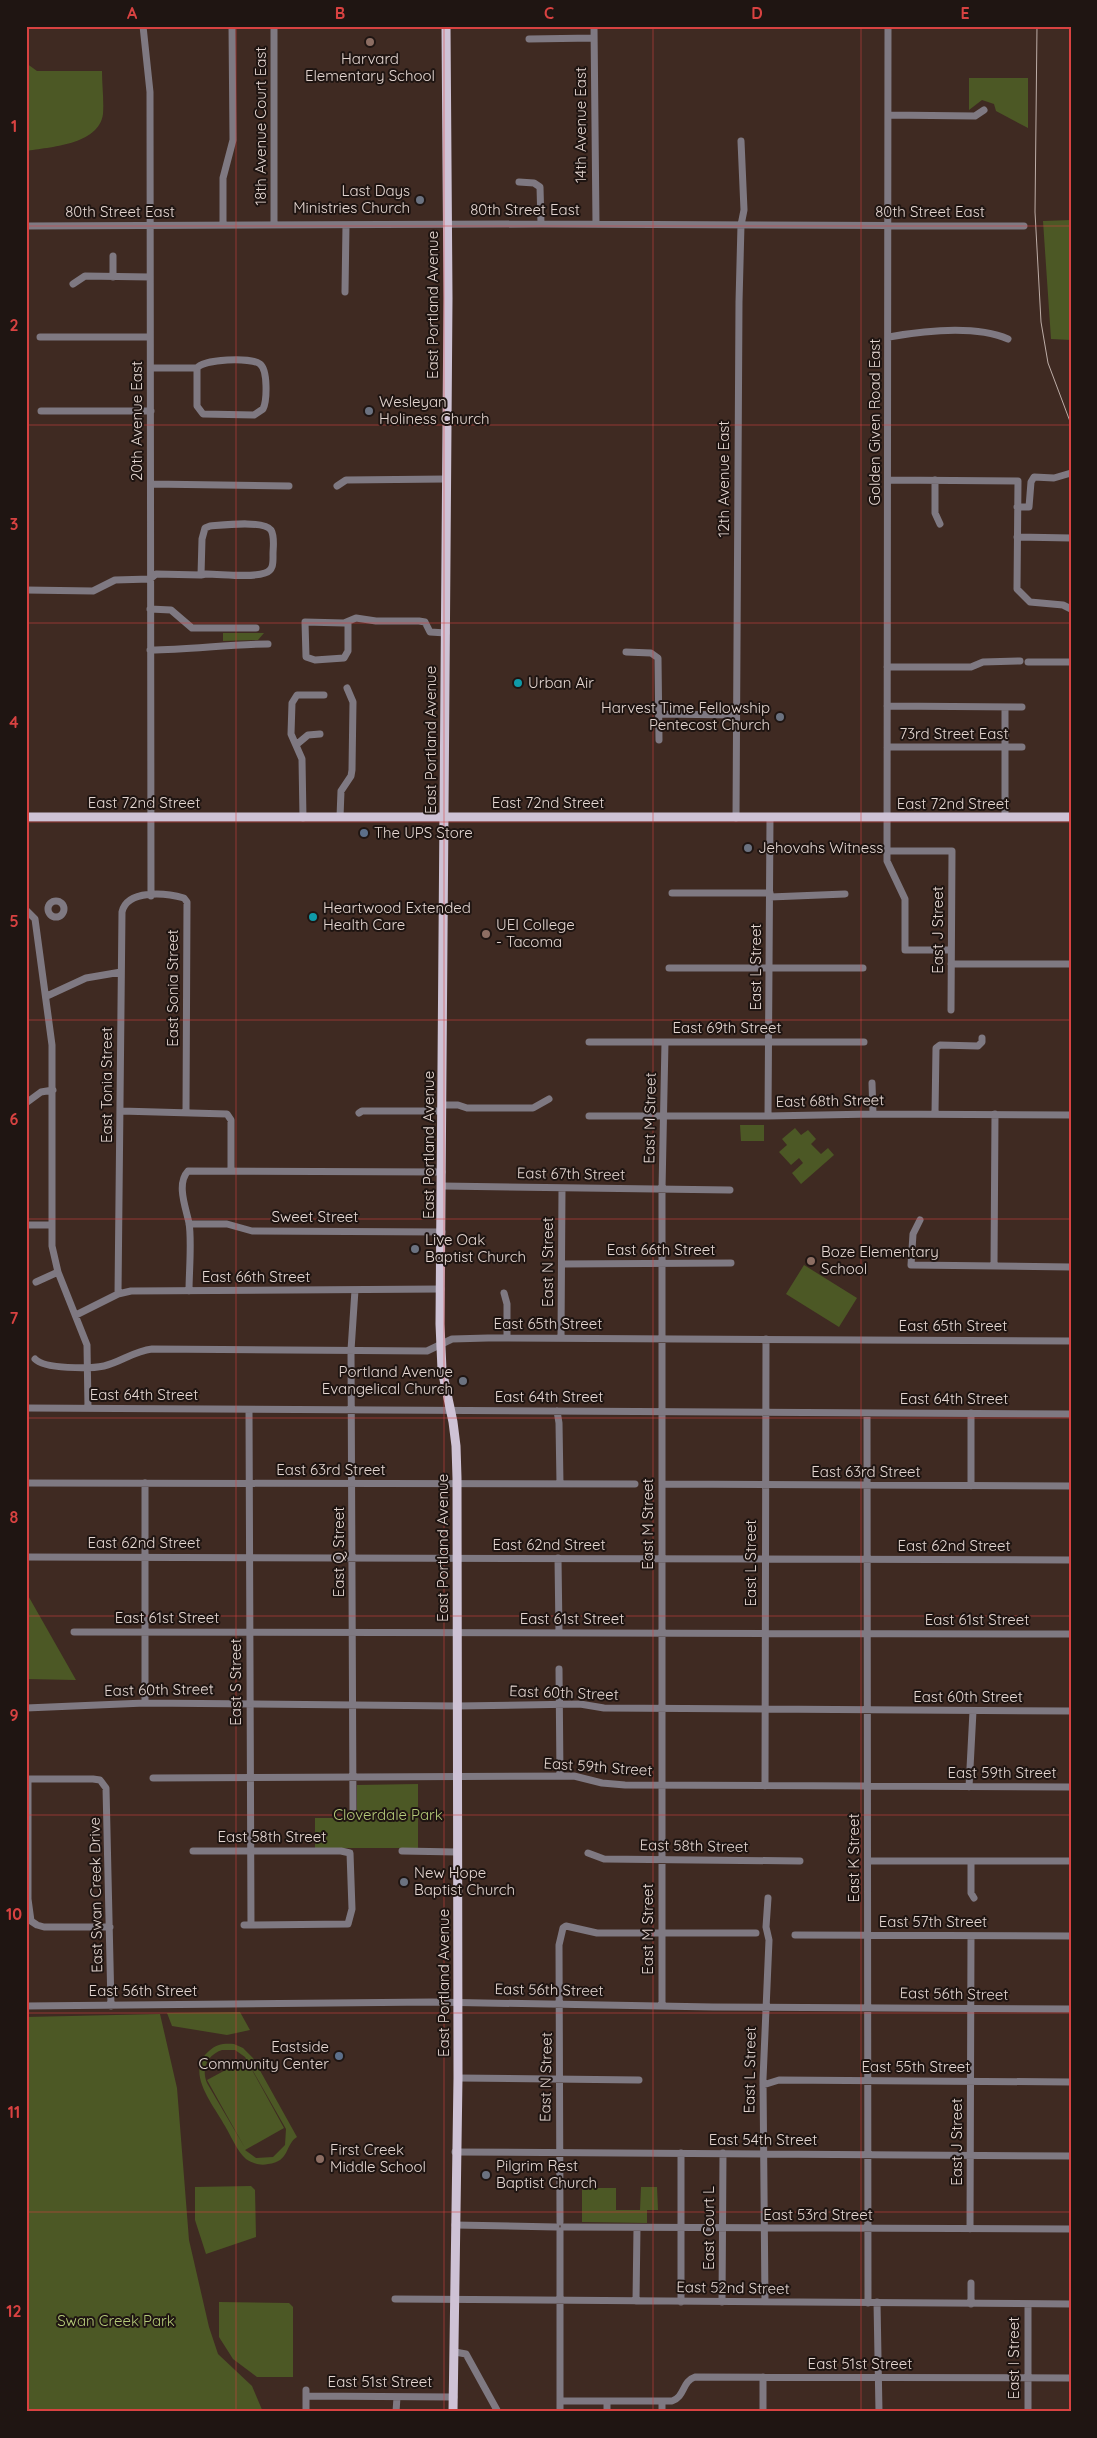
<svg xmlns="http://www.w3.org/2000/svg" width="1097" height="2438" font-family="Quicksand,sans-serif">
  <style>
    .green { fill: #4c5825; fill-rule: evenodd }
    .lines { fill: none; stroke-linecap: round; stroke-linejoin: round }
    .minor { stroke: #7f7982; stroke-width: 7 }
    .major { stroke: #cec2d5; stroke-width: 9 }
    .rail { stroke: #bdada7; stroke-width: 1 }
    .grid { fill: none; stroke: #d84241; stroke-width: 1; stroke-opacity: 0.55 }
    .education-dot { fill: #8d6e63; stroke: #1f1512; stroke-width: 2 }
    .worship-dot { fill: #6b7280; stroke: #1f1512; stroke-width: 2 }
    .culture-dot { fill: #0f9aa8; stroke: #1f1512; stroke-width: 2 }
    .service-dot { fill: #5c6f8a; stroke: #1f1512; stroke-width: 2 }
    .labels { text-anchor: middle; stroke-width: 4; stroke-linejoin: round; paint-order: stroke }
    .poi-label { font-size: 15px; fill: #e4d6d1; stroke: #1f1512; text-anchor: start }
    .street-label { font-size: 15px; fill: #e4d6d1; stroke: #1f1512 }
    .park-label { font-size: 15px; fill: #b5ca79; stroke: #1f1512 }
    .neatline { fill: none; stroke: #d84241; stroke-width: 2 }
    .grid-label { font-size: 16px; text-anchor: middle; font-weight: bold; fill: #d84241 }
  </style>
  <rect width="100%" height="100%" fill="#3f2a22"/>
  <!-- green -->
  <path class="green" d="M26,63l11,8h65c0,14 2,29 1,43 -4,31 -54,33 -77,37z
    M969,78h59v50l-32,-17 -2,-7 -12,-4 -13,10z
    M1071,220v120l-20,-1 -8,-118z
    M223,633h41l-6,7 -35,1z
    M740,1125h24v16h-23z
    M795,1128l6,7 7,-5 8,9 -5,5 10,10 7,-6 6,7 -33,29 -9,-11 11,-10 -4,-5 -8,7 -12,-13 8,-7 -5,-6z
    M804,1265l53,33 -18,29 -53,-33z
    M26,1592l50,88 -50,-1z
    M418,1784v64h-103v-30h42v-33z
    M240,2012l10,18 -23,5 -55,-9 -5,-13z
    M160,2014l17,74 12,152 20,87 9,27 34,32 11,26h-237v-395z
    M234,2044l9,4 10,10 44,79c-12,7 -7,25 -29,27 -8,2 -16,-1 -22,-5 -9,-8 -15,-23 -21,-33 -11,-21 -41,-54 -16,-75 7,-7 16,-8 25,-7zM222,2050h13l10,7 41,72 -1,16 -12,12 -17,1 -11,-8 39,-22 -38,-69 -39,21 38,68 -38,-65c-6,-14 0,-28 15,-33z
    M251,2186l4,4 1,47 -50,17 -11,-34v-33z
    M641,2187h16l1,23h-11v13l-65,-1v-34h34v22h24z
    M219,2302l70,1 4,4v70h-36l-24,-18 -14,-22z"/>
  <g class="lines">
    <!-- minor -->
    <path class="minor" d="M143,26l7,66 1,804
      M594,26l2,198
      M888,26l-1,835 18,38v51h46
      M529,39l65,-1
      M888,115l87,1 9,-6
      M519,182l15,1 6,4 1,37
      M223,225v-47l10,-38 -1,-114
      M274,225v-199
      M26,226l515,-2 483,2
      M113,256v21
      M73,284l12,-8 65,1
      M345,292l1,-67
      M40,337h110
      M889,337c34,-6 86,-12 119,2
      M151,368h46c6,-9 54,-11 63,-4 8,6 7,37 3,45l-9,6 -51,-1 -6,-8v-38
      M41,411h110
      M888,480l130,1 -1,108 13,13 33,3 8,4
      M935,480v33l5,11
      M151,484l138,2
      M337,486l9,-6 100,-1
      M1017,507h12l2,-25 3,-5 20,1 17,-5
      M1017,537l54,1
      M26,590l67,1 22,-11 35,-1 6,-5 45,1 5,-1c16,0 45,4 59,-1 9,-3 8,-11 8,-19 0,-7 2,-17 -2,-24 -7,-10 -48,-5 -61,-4l-5,2 -3,11 -1,36
      M150,609l21,1 21,18h64
      M348,622v29l-4,7 -29,2 -9,-3 -1,-35 39,1 12,-5 20,3h43l6,1 5,10 16,1
      M150,650c40,0 78,-6 118,-6
      M626,652l25,1 7,5 1,82
      M1028,662h43
      M887,667h84l12,-5 37,-1
      M887,706l135,1
      M1005,707v110
      M659,714l77,1
      M296,745l12,-10 12,-1
      M887,747h135
      M340,817l1,-26 10,-15 1,-6 1,-68 -6,-14
      M303,818l-1,-59 -11,-25 1,-31 5,-8h27
      M736,818l3,-516 2,-77 3,-15 -3,-69
      M887,851h65l-1,159
      M672,893h98
      M770,897l75,-3
      M48 909a8 8 0 1 1 16 0a8 8 0 1 1-16 0Z
      M26,910l9,9 17,126v201l6,26 29,73 1,63
      M951,964h118
      M669,968h194
      M47,996l39,-18 35,-6
      M589,1042h275
      M872,1083l1,31
      M26,1103l15,-11 12,-2
      M442,1105h16l9,3h66l16,-9
      M121,1111l106,3 4,6v51
      M359,1113l3,-2h80
      M935,1113l1,-65 4,-3 38,1 4,-4v-4
      M589,1116h179l105,-2 198,1
      M768,1116l2,-298
      M442,1186l288,4
      M920,1220l-7,14 -2,31 160,2
      M189,1224h38l25,7 190,1
      M26,1225h25
      M562,1264l169,-1
      M994,1266l1,-152
      M36,1282l22,-10
      M189,1291c0,-19 3,-50 0,-68 -3,-15 -13,-39 -1,-52l254,1
      M504,1293l3,11v34
      M118,1294l4,-382c5,-23 44,-19 62,-14l3,4 -1,211
      M76,1315l42,-21 13,-3 310,-2
      M561,1337l1,-149
      M35,1359c9,10 55,10 69,7 17,-4 30,-15 48,-17l275,2 25,-12 36,-1 583,3
      M26,1408l1045,6
      M249,1410l2,515
      M557,1411l2,12 1,61
      M867,1413l1,890
      M971,1413v73
      M26,1483l609,1
      M662,1484l409,2
      M26,1557l1045,3
      M558,1558l1,75
      M74,1632l997,2
      M559,1669l1,107
      M145,1703v-220
      M26,1708l119,-5 312,3 123,-2 24,4 467,3
      M153,1778l421,-2 28,7 23,2 446,2
      M26,1779h67l7,1 6,8 5,218
      M28,1779v120l3,22 6,4 7,2h66
      M765,1786l1,-447
      M969,1787l4,-76
      M353,1814l-2,-464 4,-60
      M193,1851h148l9,2 2,56 -4,15 -104,1
      M402,1851l55,1
      M588,1853l16,6 196,2
      M868,1861h203
      M971,1861v32l3,5
      M795,1935l276,1
      M26,2006l406,-4 281,5 358,2
      M662,2006v-817l3,-147
      M458,2078l181,2
      M763,2085l16,-5 292,2
      M455,2152l616,4
      M560,2222l-1,-277 4,-17 3,-2 31,7h159
      M455,2225l101,2
      M564,2227l507,2
      M970,2229l1,-293
      M395,2299l676,5
      M636,2301l1,-73
      M681,2302v-149
      M722,2302l1,-149
      M765,2302l-2,-223 6,-139 -3,-13 2,-29
      M877,2302l2,110
      M971,2304v-21
      M1028,2304v108
      M455,2352l11,2 32,58
      M306,2390v22
      M306,2396l148,1
      M560,2401h112c13,-4 10,-20 23,-24l376,1
      M607,2401v11
      M396,2412l1,-15
      M560,2412v-181
      M662,2412v-11
      M763,2412v-35"/>
    <!-- major -->
    <path class="major" d="M446,26l2,272 -8,1026 2,46 11,52 3,24 1,32 1,600 -5,334
      M26,817h1045"/>
    <!-- rail -->
    <path class="rail" d="M1037,26l-2,186 6,110 7,41 23,61"/>
  </g>
  <!-- grid -->
  <path class="grid" d="M236,26v2386M444,26v2386M653,26v2386M861,26v2386M26,226h1045M26,425h1045M26,623h1045M26,822h1045M26,1020h1045M26,1219h1045M26,1418h1045M26,1616h1045M26,1815h1045M26,2013h1045M26,2212h1045"/>
  <!-- markers -->
  <g class="education-dot">
    <circle cx="370" cy="42" r="5"/>
    <circle cx="486" cy="934" r="5"/>
    <circle cx="811" cy="1261" r="5"/>
    <circle cx="320" cy="2159" r="5"/>
  </g>
  <g class="worship-dot">
    <circle cx="420" cy="200" r="5"/>
    <circle cx="369" cy="411" r="5"/>
    <circle cx="780" cy="717" r="5"/>
    <circle cx="748" cy="848" r="5"/>
    <circle cx="415" cy="1249" r="5"/>
    <circle cx="463" cy="1381" r="5"/>
    <circle cx="404" cy="1882" r="5"/>
    <circle cx="486" cy="2175" r="5"/>
  </g>
  <g class="culture-dot">
    <circle cx="518" cy="683" r="5"/>
    <circle cx="313" cy="917" r="5"/>
  </g>
  <g class="service-dot">
    <circle cx="364" cy="833" r="5"/>
    <circle cx="339" cy="2056" r="5"/>
  </g>
  <g class="labels">
    <!-- poi labels -->
    <g class="poi-label">
      <text x="370" y="64" text-anchor="middle">Harvard<tspan x="370" dy="17">Elementary School</tspan></text>
      <text x="410" y="196" text-anchor="end">Last Days<tspan x="410" dy="17">Ministries Church</tspan></text>
      <text x="379" y="407">Wesleyan<tspan x="379" dy="17">Holiness Church</tspan></text>
      <text x="528" y="688">Urban Air</text>
      <text x="770" y="713" text-anchor="end">Harvest Time Fellowship<tspan x="770" dy="17">Pentecost Church</tspan></text>
      <text x="374" y="838">The UPS Store</text>
      <text x="758" y="853">Jehovahs Witness</text>
      <text x="323" y="913">Heartwood Extended<tspan x="323" dy="17">Health Care</tspan></text>
      <text x="496" y="930">UEI College<tspan x="496" dy="17">- Tacoma</tspan></text>
      <text x="425" y="1245">Live Oak<tspan x="425" dy="17">Baptist Church</tspan></text>
      <text x="821" y="1257">Boze Elementary<tspan x="821" dy="17">School</tspan></text>
      <text x="453" y="1377" text-anchor="end">Portland Avenue<tspan x="453" dy="17">Evangelical Church</tspan></text>
      <text x="414" y="1878">New Hope<tspan x="414" dy="17">Baptist Church</tspan></text>
      <text x="329" y="2052" text-anchor="end">Eastside<tspan x="329" dy="17">Community Center</tspan></text>
      <text x="330" y="2155">First Creek<tspan x="330" dy="17">Middle School</tspan></text>
      <text x="496" y="2171">Pilgrim Rest<tspan x="496" dy="17">Baptist Church</tspan></text>
    </g>
    <!-- street labels -->
    <g class="street-label">
      <text transform="translate(581 125) rotate(-90)" y="5">14th Avenue East</text>
      <text transform="translate(261 126) rotate(-90)" y="5">18th Avenue Court East</text>
      <text x="525" y="215">80th Street East</text>
      <text x="120" y="217">80th Street East</text>
      <text x="930" y="217">80th Street East</text>
      <text transform="translate(433 305) rotate(-90)" y="5">East Portland Avenue</text>
      <text transform="translate(137 421) rotate(-90)" y="5">20th Avenue East</text>
      <text transform="translate(875 422) rotate(-90)" y="5">Golden Given Road East</text>
      <text transform="translate(724 479) rotate(-90)" y="5">12th Avenue East</text>
      <text x="954" y="739">73rd Street East</text>
      <text transform="translate(431 740) rotate(-90)" y="5">East Portland Avenue</text>
      <text x="144" y="808">East 72nd Street</text>
      <text x="548" y="808">East 72nd Street</text>
      <text x="953" y="809">East 72nd Street</text>
      <text transform="translate(938 930) rotate(-90)" y="5">East J Street</text>
      <text transform="translate(756 967) rotate(-90)" y="5">East L Street</text>
      <text transform="translate(173 988) rotate(-90)" y="5">East Sonia Street</text>
      <text x="727" y="1033">East 69th Street</text>
      <text transform="translate(107 1085) rotate(-90)" y="5">East Tonia Street</text>
      <text transform="translate(830 1101) rotate(-1)" y="5">East 68th Street</text>
      <text transform="translate(650 1118) rotate(-89)" y="5">East M Street</text>
      <text transform="translate(429 1145) rotate(-90)" y="5">East Portland Avenue</text>
      <text transform="translate(571 1174) rotate(1)" y="5">East 67th Street</text>
      <text x="315" y="1222">Sweet Street</text>
      <text x="661" y="1255">East 66th Street</text>
      <text transform="translate(548 1262) rotate(-90)" y="5">East N Street</text>
      <text x="256" y="1282">East 66th Street</text>
      <text x="548" y="1329">East 65th Street</text>
      <text x="953" y="1331">East 65th Street</text>
      <text x="144" y="1400">East 64th Street</text>
      <text x="549" y="1402">East 64th Street</text>
      <text x="954" y="1404">East 64th Street</text>
      <text x="331" y="1475">East 63rd Street</text>
      <text x="866" y="1477">East 63rd Street</text>
      <text transform="translate(648 1524) rotate(-90)" y="5">East M Street</text>
      <text x="144" y="1548">East 62nd Street</text>
      <text x="549" y="1550">East 62nd Street</text>
      <text x="954" y="1551">East 62nd Street</text>
      <text transform="translate(443 1548) rotate(-90)" y="5">East Portland Avenue</text>
      <text transform="translate(339 1552) rotate(-90)" y="5">East Q Street</text>
      <text transform="translate(751 1563) rotate(-90)" y="5">East L Street</text>
      <text x="167" y="1623">East 61st Street</text>
      <text x="572" y="1624">East 61st Street</text>
      <text x="977" y="1625">East 61st Street</text>
      <text transform="translate(236 1682) rotate(-90)" y="5">East S Street</text>
      <text transform="translate(159 1690) rotate(-1)" y="5">East 60th Street</text>
      <text transform="translate(564 1693) rotate(2)" y="5">East 60th Street</text>
      <text x="968" y="1702">East 60th Street</text>
      <text transform="translate(598 1767) rotate(4)" y="5">East 59th Street</text>
      <text x="1002" y="1778">East 59th Street</text>
      <text x="272" y="1842">East 58th Street</text>
      <text transform="translate(694 1846) rotate(1)" y="5">East 58th Street</text>
      <text transform="translate(854 1858) rotate(-90)" y="5">East K Street</text>
      <text transform="translate(96 1895) rotate(-91)" y="5">East Swan Creek Drive</text>
      <text x="933" y="1927">East 57th Street</text>
      <text transform="translate(648 1929) rotate(-90)" y="5">East M Street</text>
      <text transform="translate(444 1983) rotate(-90)" y="5">East Portland Avenue</text>
      <text transform="translate(549 1990) rotate(1)" y="5">East 56th Street</text>
      <text x="143" y="1996">East 56th Street</text>
      <text transform="translate(954 1994) rotate(1)" y="5">East 56th Street</text>
      <text x="916" y="2072">East 55th Street</text>
      <text transform="translate(750 2070) rotate(-89)" y="5">East L Street</text>
      <text transform="translate(546 2077) rotate(-89)" y="5">East N Street</text>
      <text x="763" y="2145">East 54th Street</text>
      <text transform="translate(957 2142) rotate(-90)" y="5">East J Street</text>
      <text x="818" y="2220">East 53rd Street</text>
      <text transform="translate(709 2228) rotate(-90)" y="5">East Court L</text>
      <text transform="translate(733 2288) rotate(1)" y="5">East 52nd Street</text>
      <text transform="translate(1014 2358) rotate(-90)" y="5">East I Street</text>
      <text x="860" y="2369">East 51st Street</text>
      <text x="380" y="2387">East 51st Street</text>
    </g>
    <!-- park labels -->
    <g class="park-label">
      <text x="388" y="1820">Cloverdale Park</text>
      <text x="116" y="2326">Swan Creek Park</text>
    </g>
  </g>
  <!-- border -->
  <rect width="1097" height="2438" fill="none" stroke="#1f1512" stroke-width="55"/>
  <rect x="28" y="28" width="1042" height="2382" class="neatline"/>
  <g class="grid-label">
    <text x="132" y="19">A</text>
    <text x="340" y="19">B</text>
    <text x="549" y="19">C</text>
    <text x="757" y="19">D</text>
    <text x="965" y="19">E</text>
    <text x="14" y="132">1</text>
    <text x="14" y="331">2</text>
    <text x="14" y="530">3</text>
    <text x="14" y="728">4</text>
    <text x="14" y="927">5</text>
    <text x="14" y="1125">6</text>
    <text x="14" y="1324">7</text>
    <text x="14" y="1523">8</text>
    <text x="14" y="1721">9</text>
    <text x="14" y="1920">10</text>
    <text x="14" y="2118">11</text>
    <text x="14" y="2317">12</text>
  </g>
</svg>
